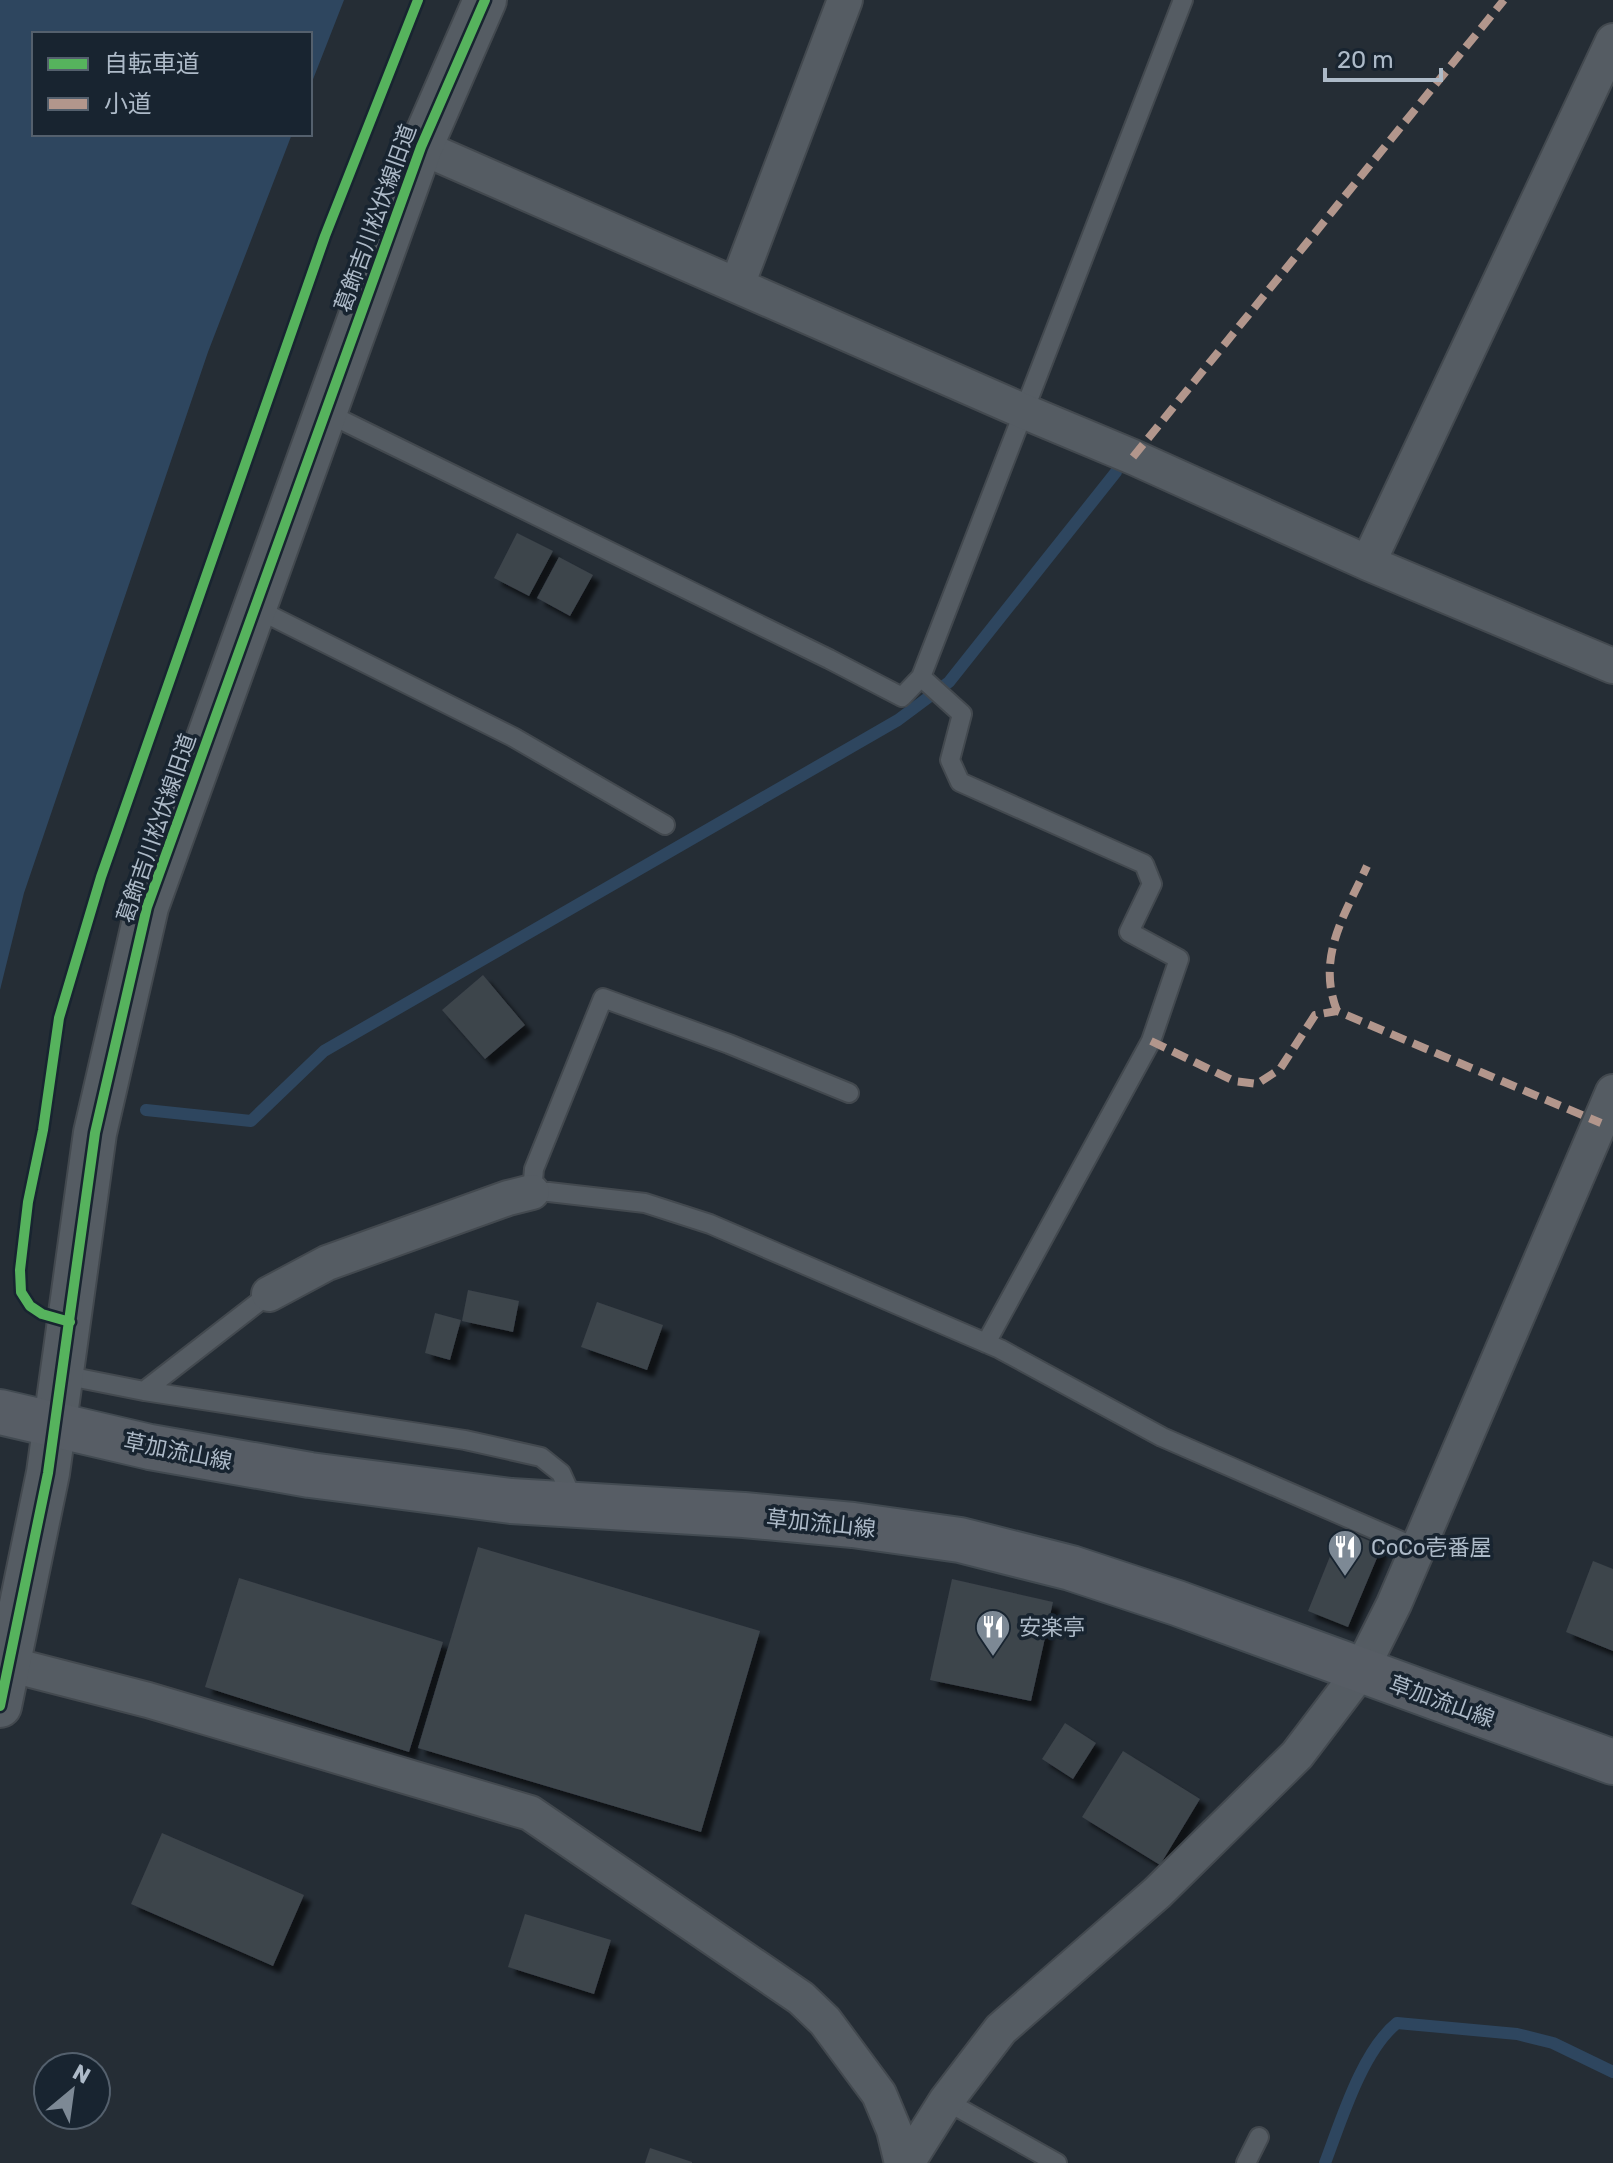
<svg xmlns="http://www.w3.org/2000/svg" width="1613" height="2163" font-family="Rubik,'Noto Sans JP',sans-serif">
  <style>
    .water { fill: #2e465f }
    .lines { fill: none; stroke-linecap: round; stroke-linejoin: round }
    .stream { stroke: #2e465f; stroke-width: 12 }
    .building { fill: #3d444b; filter: url(#shadow) }
    .service-casing { stroke: #43494f; stroke-width: 22 }
    .minor-casing { stroke: #43494f; stroke-width: 38 }
    .tertiary-casing { stroke: #43494f; stroke-width: 46 }
    .primary-casing { stroke: #424a51; stroke-width: 48 }
    .service { stroke: #555c63; stroke-width: 18 }
    .minor { stroke: #555c63; stroke-width: 34 }
    .tertiary { stroke: #555c63; stroke-width: 42 }
    .primary { stroke: #575d65; stroke-width: 44 }
    .quiet { stroke: #b2968c; stroke-width: 8; stroke-dasharray: 16 8; stroke-linecap: butt }
    .cycleway-casing { stroke: #182430; stroke-width: 15 }
    .cycleway { stroke: #56b35d; stroke-width: 10 }
    .labels { text-anchor: middle; stroke-width: 7; stroke-linejoin: round; paint-order: stroke }
    .street-label { font-size: 22px; fill: #adbac8; stroke: #182430 }
    .poi-label { font-size: 22px; fill: #adbac8; stroke: #182430; text-anchor: start }
  </style>
  <defs>
    <filter id="shadow"><feDropShadow dx="7" dy="7" stdDeviation="2" flood-color="#0009"/></filter>
  </defs>
  <rect width="100%" height="100%" fill="#252d35"/>
  <!-- water -->
  <path class="water" d="M0,0h344l-34,87v-53h-276v100h258l-84,218 -184,541 -24,97z"/>
  <g class="lines">
    <!-- stream -->
    <path class="stream" d="M146,1110l105,11 73,-70 574,-331 51,-38 167,-210
      M1325,2163c16,-42 37,-112 72,-140l120,11 36,9 60,29"/>
  </g>
  <!-- building -->
  <path class="building" d="M517,533l36,18 -24,45 -35,-18z
    M559,557l34,18 -23,41 -33,-18z
    M483,975l42,50 -40,34 -43,-49z
    M468,1290l51,11 -6,31 -51,-11z
    M597,1302l66,23 -16,45 -66,-23z
    M435,1313l26,7 -11,40 -25,-7z
    M1341,1529l41,17 -34,81 -40,-16z
    M478,1547l282,84 -59,201 -283,-84z
    M1593,1561l20,8v82l-47,-19z
    M239,1578l204,64 -34,110 -204,-65z
    M952,1579l101,23 -22,99 -101,-21z
    M1065,1723l31,20 -23,36 -31,-20z
    M1123,1751l77,48 -40,66 -78,-48z
    M162,1833l142,62 -31,71 -142,-62z
    M525,1914l86,26 -17,54 -86,-27z
    M650,2148l42,14v1h-47z"/>
  <g class="lines">
    <defs>
      <path id="service" d="M325,412l504,247 73,38 19,-20 262,-677
        M255,608l258,129 152,88
        M921,677l41,37 -12,46 10,22 184,82 8,20 -23,48 50,27 -28,82 -165,302
        M849,1093l-120,-49 -126,-46 -69,171 -2,23h17l96,11 65,21 290,125 162,88 255,111
        M63,1375l81,16 321,49 76,17 20,16 14,31
        M144,1391l125,-97
        M946,2101l111,62
        M1246,2163l13,-26"/>
      <path id="minor" d="M421,147l602,264 110,46 235,106 245,103
        M737,285l108,-285
        M1368,563l245,-522
        M269,1294l58,-31 181,-65 24,-6
        M8,1664l140,36 382,113 271,185 24,23 54,73 15,36 8,33
        M907,2163l39,-62 55,-72 156,-136 140,-138 63,-83 34,-68 219,-512"/>
      <path id="tertiary" d="M0,1706l48,-233 47,-340 52,-226 274,-760 64,-147"/>
      <path id="primary" d="M0,1412l150,35 160,28 201,26 233,14 109,10 107,15 111,28 106,35 436,159"/>
    </defs>
    <!-- service casing -->
    <use href="#service" class="service-casing"/>
    <!-- minor casing -->
    <use href="#minor" class="minor-casing"/>
    <!-- tertiary casing -->
    <use href="#tertiary" class="tertiary-casing"/>
    <!-- primary casing -->
    <use href="#primary" class="primary-casing"/>
    <!-- service -->
    <use href="#service" class="service"/>
    <!-- minor -->
    <use href="#minor" class="minor"/>
    <!-- tertiary -->
    <use href="#tertiary" class="tertiary"/>
    <!-- primary -->
    <use href="#primary" class="primary"/>
    <!-- quiet -->
    <path class="quiet" d="M1133,457l371,-457
      M1337,1011c-21,-55 8,-96 30,-145
      M1151,1041l83,40 23,3 23,-15 35,-54 22,-4 264,112"/>
    <defs>
      <path id="cycleway" d="M70,1322l-28,-8 -12,-8 -9,-14 -1,-22 8,-68 15,-72 16,-112 42,-141 224,-641 93,-236
        M0,1706l48,-233 47,-340 52,-226 274,-760 64,-147"/>
    </defs>
    <!-- cycleway casing -->
    <use href="#cycleway" class="cycleway-casing"/>
    <!-- cycleway -->
    <use href="#cycleway" class="cycleway"/>
  </g>
  <!-- icons -->
  <defs>
    <symbol id="restaurant-pin" viewBox="-11 -11 22 30"><path d="M0 17L-7.5 6A9.5 9.5 0 1 1 7.5 6Z" fill="#7d8995" stroke="#182430"/><path d="M-5-6h1v4h1v-4h1v4h1v-4h1v5L-1.5 .5V6h-2V.5L-5-1ZM5-6V6H3V1.5H1.5Q1.5-4 5-6Z" fill="#fff"/></symbol>
  </defs>
  <g fill-rule="evenodd">
    <use href="#restaurant-pin" x="1325" y="1527" width="40" height="54"/>
    <use href="#restaurant-pin" x="973" y="1607" width="40" height="54"/>
  </g>
  <g class="labels">
    <!-- street labels -->
    <g class="street-label">
      <text transform="translate(375 218) rotate(-70)" y="8">葛飾吉川松伏線旧道</text>
      <text transform="translate(156 828) rotate(-71)" y="8">葛飾吉川松伏線旧道</text>
      <text transform="translate(178 1451) rotate(11)" y="8">草加流山線</text>
      <text transform="translate(821 1523) rotate(6)" y="8">草加流山線</text>
      <text transform="translate(1442 1701) rotate(20)" y="8">草加流山線</text>
    </g>
    <!-- poi labels -->
    <g class="poi-label">
      <text x="1371" y="1555">CoCo壱番屋</text>
      <text x="1019" y="1635">安楽亭</text>
    </g>
  </g>
  <!-- legend -->
  <rect x="32" y="32" width="280" height="104" fill="#182430" stroke="#54606d" stroke-width="2"/>
  <rect x="48" y="58" width="40" height="12" fill="#56b35d" stroke="#54606d" stroke-width="2"/>
  <text x="104" y="72" font-size="24" fill="#adbac8">自転車道</text>
  <rect x="48" y="98" width="40" height="12" fill="#b2968c" stroke="#54606d" stroke-width="2"/>
  <text x="104" y="112" font-size="24" fill="#adbac8">小道</text>
  <!-- north arrow -->
  <g transform="translate(72 2091) rotate(29)"><circle r="38" fill="#182430" stroke="#54606d" stroke-width="2"/>
  <path d="M0-6L14 30L0 20L-14 30Z" fill="#7d8995"/>
  <text y="-12" font-size="22" font-weight="bold" text-anchor="middle" fill="#adbac8">N</text>
  </g>
  <!-- scale -->
  <path d="M1325 68v12h116v-12" fill="none" stroke="#adbac8" stroke-width="4"/>
  <text x="1337" y="68" font-size="24" fill="#adbac8" stroke="#182430" stroke-width="6" paint-order="stroke">20 m</text>
</svg>
